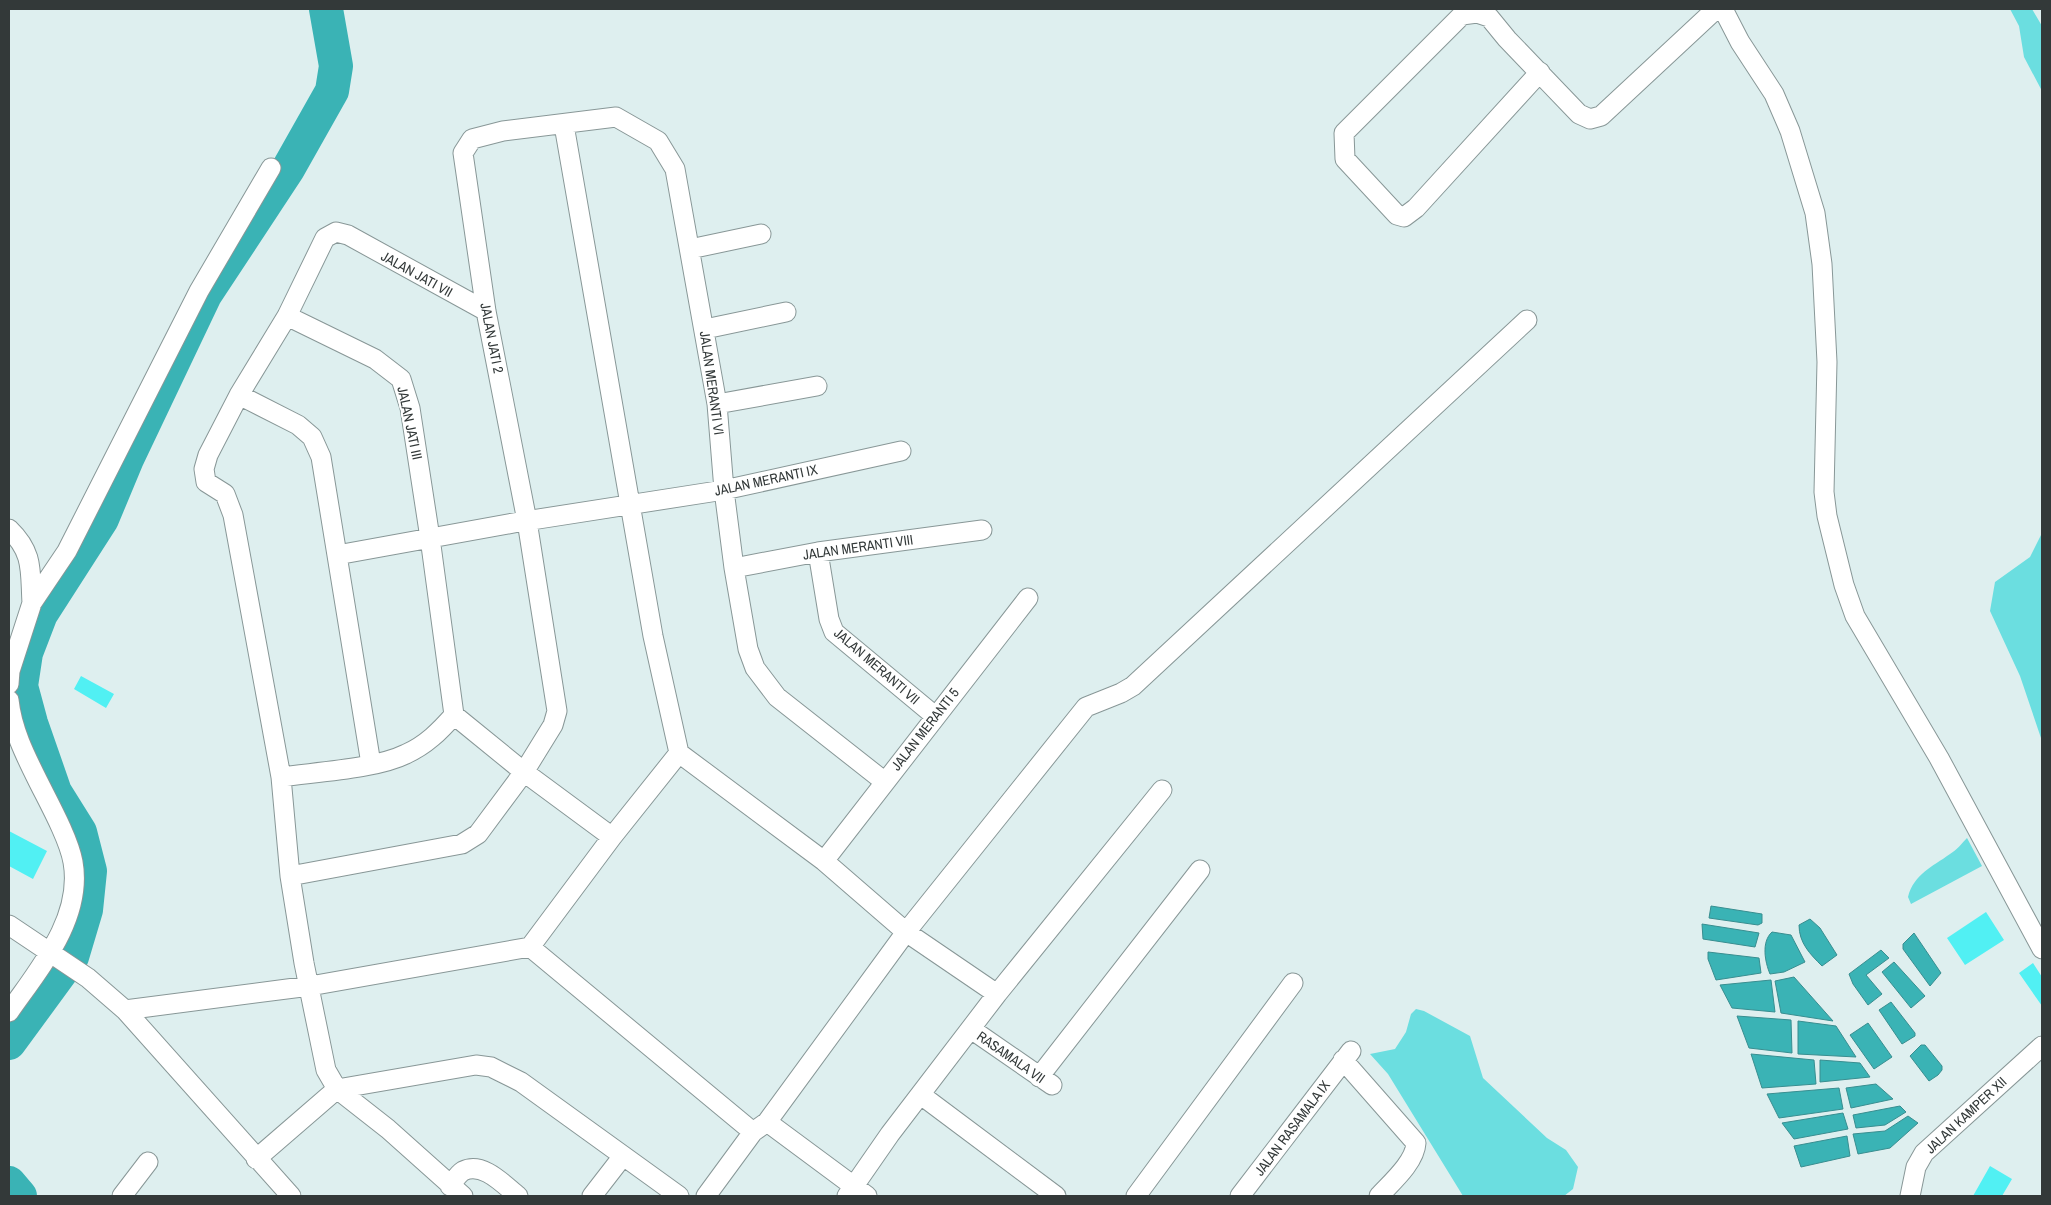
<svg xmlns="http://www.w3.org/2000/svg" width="2051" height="1205" font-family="'Archivo Narrow',sans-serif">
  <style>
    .green { fill: #6bdee0 }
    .water { fill: #3ab3b5; stroke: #388e90 }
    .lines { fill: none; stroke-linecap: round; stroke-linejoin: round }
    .river { stroke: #3ab3b5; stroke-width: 34 }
    .building { fill: #51f0f3 }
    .minor-casing { stroke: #889797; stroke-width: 21 }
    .minor { stroke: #fff; stroke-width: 19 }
    .labels { text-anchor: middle; stroke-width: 4; stroke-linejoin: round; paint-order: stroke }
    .street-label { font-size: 14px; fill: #333939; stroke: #fff }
  </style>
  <rect width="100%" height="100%" fill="#deefef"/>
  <!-- green -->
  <path class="green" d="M2010,9h22l10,17v65l-18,-34 -5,-31z
    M2042,533v208l-22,-65 -30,-65 5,-29 35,-25z
    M1967,838l15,28 -71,38 -3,-7c6,-23 24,-30 42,-43 7,-4 12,-11 17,-16z
    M1416,1009l8,2 46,25 13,42 64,60 19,12 12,17 -5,22 -9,7h-101l-75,-122 -18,-20 25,-5 11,-17 5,-18z"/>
  <!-- water -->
  <path class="water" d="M1711,906l51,8v9l-4,2 -49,-7z
    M1810,919l10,9 17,27 -15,11c-12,-12 -23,-23 -23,-41z
    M1702,924l57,9 -4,14 -52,-8z
    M1772,932l19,3 14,27 -21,10 -14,2c-5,-12 -9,-32 2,-42z
    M1914,933l27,40 -11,13 -27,-37v-5z
    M1881,950l8,8 -23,17 16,19 -14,11 -15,-21 -4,-10z
    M1708,952l51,6 2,15 -45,7 -8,-21z
    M1894,962l31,34 -14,12 -29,-36z
    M1794,977l39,44 -52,-8 -6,-32z
    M1771,980l4,32 -43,-4 -12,-23z
    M1891,1002l24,31v3l-13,8 -23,-34z
    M1737,1016l54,4 1,33 -43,-5z
    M1798,1021l38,5 20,31 -58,-3z
    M1868,1023l24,34 -18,12 -24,-34z
    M1921,1045h4l17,21v4l-4,5 -9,6 -19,-25z
    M1751,1054l63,6 2,24 -54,4z
    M1820,1060l40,3 10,14 -50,5z
    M1876,1084l17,15 -42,9 -5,-20z
    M1839,1088l4,21 -64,9 -12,-24z
    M1900,1106l6,6 -21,13 -29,3 -3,-13z
    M1843,1113l5,16 -54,10 -12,-16z
    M1908,1116l10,7 -28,25 -32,6 -5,-20 32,-3z
    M1847,1136l3,20 -49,11 -7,-21z"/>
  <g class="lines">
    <!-- river -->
    <path class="river" d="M9,1043l63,-86 14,-47 4,-39 -10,-39 -25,-40 -24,-69 -10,-37 5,-33 15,-39 61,-95 25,-60 78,-164 83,-126 44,-78 4,-25 -10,-57
      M9,1183l11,13"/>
  </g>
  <!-- building -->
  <path class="building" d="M81,676l33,18 -8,14 -32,-19z
    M9,831l38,20 -14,28 -24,-13z
    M1986,912l18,28 -39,25 -18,-27z
    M2033,963l9,14v29l-23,-33z
    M1990,1166l22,13 -10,17h-29z"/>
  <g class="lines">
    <defs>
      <path id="minor" d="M1723,9l17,33 34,52 16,37 25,82 7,51 5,98 -3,130 3,24 17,69 11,31 84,142 103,191
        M1540,72l-124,136 -12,9 -7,-2 -52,-56 -1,-26 118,-118 15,-2 12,4 18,22 72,75 11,5 11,-3 115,-107
        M564,125l89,511 26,117 145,108 82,71 -139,190 -14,10 -47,64
        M690,249l71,-15
        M287,316l88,43 26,20 9,29 20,130 24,177 70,57 88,65
        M705,329l81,-17
        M239,395l59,30 14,12 9,20 50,307
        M717,404l100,-18
        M9,529c25,24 21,42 23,74
        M818,552l11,67 5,13 101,84
        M337,555l182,-33 205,-32 177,-39
        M734,568l84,-16 164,-22
        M9,684l1,-13 22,-68 35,-52 132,-260 72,-123
        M9,700c3,29 16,55 29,81 11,22 31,58 35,81 10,56 -34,107 -64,150
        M281,777c35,-5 95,-8 125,-23 20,-9 34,-23 48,-39
        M824,861l204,-263
        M290,876l172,-32 16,-10 46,-62 29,-47 4,-14 -30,-190 -41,-210 -23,-158 9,-14 31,-8 113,-14 42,24 17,28 42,235 7,86 10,78 14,81 7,19 22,29 108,85
        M9,925l79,53 37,32 166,186
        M530,947l223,185
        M997,994l-91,-62 180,-225 35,-14 12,-7 394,-366
        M125,1010l185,-24 220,-39 82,-110 67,-84
        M971,1029l81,56
        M1343,1060l73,83c-1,19 -24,39 -37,53
        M1039,1077l161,-207
        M921,1095l135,101
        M767,1122l100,74
        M256,1159l81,-70 -11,-19 -22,-107 -14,-87 -9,-99 -48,-262 -8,-21 -19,-12 -2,-13 4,-14 31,-60 48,-79 38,-78 11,-6 12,3 138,76
        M450,1186c4,-5 8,-12 13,-15 20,-10 41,14 55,25
        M122,1196l26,-34
        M463,1196l-75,-67 -51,-40 139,-24 15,2 30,15 158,114
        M592,1196l31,-40
        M847,1196l43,-62 107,-140 165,-204
        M1136,1196l157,-213
        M1240,1196l111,-145
        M1910,1196l6,-29 8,-14 118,-107"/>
    </defs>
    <!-- minor casing -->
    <use href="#minor" class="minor-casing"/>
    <!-- minor -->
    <use href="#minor" class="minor"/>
  </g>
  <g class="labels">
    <!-- street labels -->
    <g class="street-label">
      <text transform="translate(417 274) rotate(29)" y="5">JALAN JATI VII</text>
      <text transform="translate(492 338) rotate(79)" y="5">JALAN JATI 2</text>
      <text transform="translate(712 383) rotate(82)" y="5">JALAN MERANTI VI</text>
      <text transform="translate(410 423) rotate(78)" y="5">JALAN JATI III</text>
      <text transform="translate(766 480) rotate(-12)" y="5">JALAN MERANTI IX</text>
      <text transform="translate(858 547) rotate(-8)" y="5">JALAN MERANTI VIII</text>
      <text transform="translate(877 666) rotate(41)" y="5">JALAN MERANTI VII</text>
      <text transform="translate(925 729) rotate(-52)" y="5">JALAN MERANTI 5</text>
      <text transform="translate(1011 1057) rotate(35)" y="5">RASAMALA VII</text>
      <text transform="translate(1966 1115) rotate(-43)" y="5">JALAN KAMPER XII</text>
      <text transform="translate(1292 1128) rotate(-53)" y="5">JALAN RASAMALA IX</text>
    </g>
  </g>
  <!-- border -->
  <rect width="2051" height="1205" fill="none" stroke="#333939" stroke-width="20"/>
</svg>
